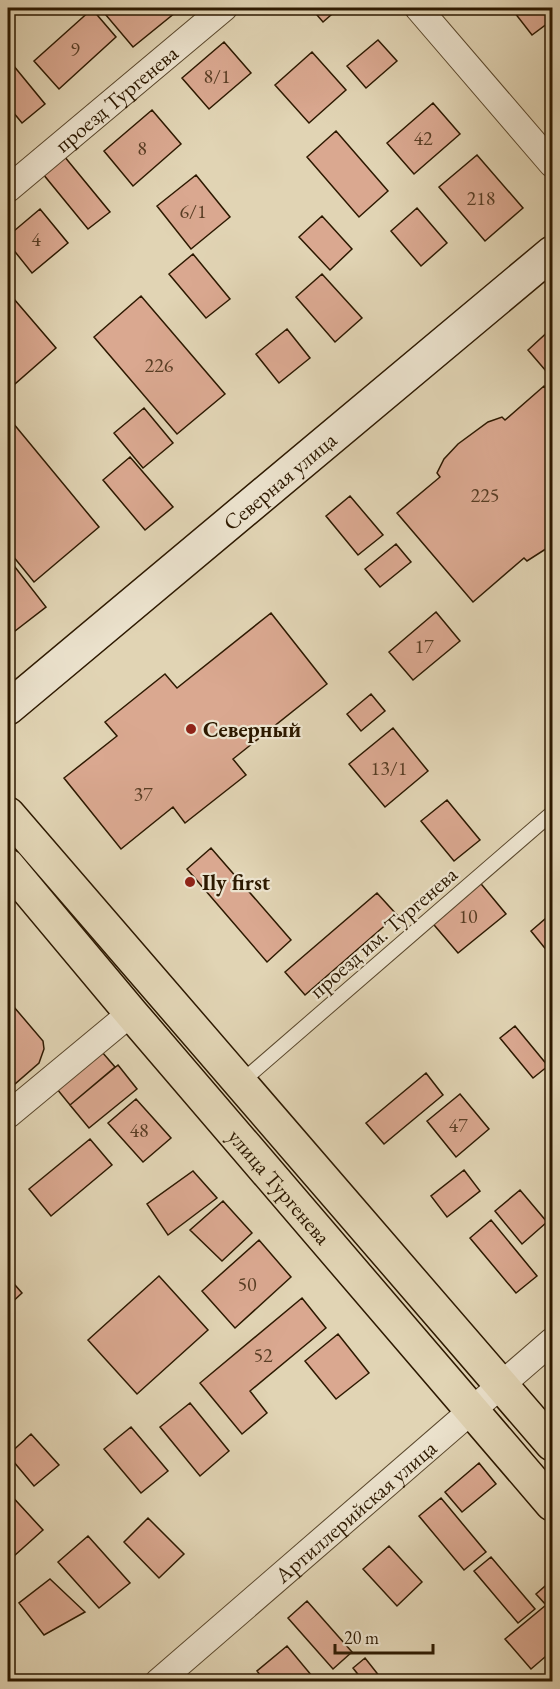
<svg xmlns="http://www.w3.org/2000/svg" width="560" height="1689" font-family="'EB Garamond',serif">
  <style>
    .building { fill: #daa890; stroke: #2d1900; stroke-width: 1.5 }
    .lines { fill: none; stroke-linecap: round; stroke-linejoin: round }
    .service-casing { stroke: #5a482d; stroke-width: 16 }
    .minor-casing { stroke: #5a482d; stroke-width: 28 }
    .secondary-casing { stroke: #2d1900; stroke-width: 36 }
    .trunk-casing { stroke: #2d1900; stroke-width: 36 }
    .service { stroke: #ece3ce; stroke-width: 14 }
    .minor { stroke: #ece3ce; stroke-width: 26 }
    .secondary { stroke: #ece3ce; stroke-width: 33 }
    .trunk { stroke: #e1d4b4; stroke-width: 33 }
    .poi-dot { fill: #8f2418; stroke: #ece3ce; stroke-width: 2 }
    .labels { text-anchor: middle; stroke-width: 4.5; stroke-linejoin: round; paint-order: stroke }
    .number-label { font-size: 20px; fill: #583d24 }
    .street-label { font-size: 22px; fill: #2d1900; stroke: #ece3ce }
    .poi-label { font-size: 22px; font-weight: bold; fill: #2d1900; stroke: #ece3ce; text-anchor: start }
  </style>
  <rect width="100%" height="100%" fill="#e1d4b4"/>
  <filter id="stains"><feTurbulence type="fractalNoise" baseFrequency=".00333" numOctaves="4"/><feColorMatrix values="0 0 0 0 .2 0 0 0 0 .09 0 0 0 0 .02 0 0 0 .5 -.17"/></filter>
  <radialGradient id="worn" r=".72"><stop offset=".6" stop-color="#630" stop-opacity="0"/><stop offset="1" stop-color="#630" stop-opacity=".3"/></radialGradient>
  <!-- building -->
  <path class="building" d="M100,8h81l-48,39z
    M311,8h28l-16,14z
    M511,8h41v12l-20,15z
    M92,9l24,28 -57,52 -25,-28z
    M378,40l19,21 -31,27 -19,-22z
    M224,42l27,31 -42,36 -27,-31z
    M312,52l34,38 -37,33 -34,-38z
    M13,65l32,39 -23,19 -14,-17v-37z
    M433,103l27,31 -46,40 -27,-31z
    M152,110l29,34 -48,42 -29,-35z
    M336,131l52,60 -29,26 -52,-60z
    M477,155l46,53 -38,33 -46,-54z
    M64,156l46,56 -22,17 -45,-55z
    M196,175l34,42 -39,32 -34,-43z
    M417,208l30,35 -26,23 -30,-35z
    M40,209l28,34 -36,30 -24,-30v-7z
    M322,216l30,33 -22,21 -31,-33z
    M193,254l37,45 -24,19 -37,-44z
    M322,274l40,44 -27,24 -39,-45z
    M141,296l84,98 -48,40 -83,-97z
    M14,299l42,49 -48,42v-85z
    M552,328v50l-24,-28z
    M287,329l23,29 -31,25 -23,-29z
    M544,386l8,10v149l-25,16 -3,-3 -51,44 -76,-89 43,-36 -3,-4 7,-14 14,-15 30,-22 14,-5 3,3z
    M144,408l29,35 -30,25 -29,-35z
    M8,417l91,110 -65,55 -26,-32z
    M130,457l43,50 -28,23 -42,-50z
    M350,496l33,39 -25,20 -32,-39z
    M396,544l15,18 -31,25 -15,-18z
    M8,558l38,49 -31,24 -7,-9z
    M436,612l24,29 -47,39 -24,-28z
    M271,613l56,71 -94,75 13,16 -61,48 -12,-16 -52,42 -57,-71 53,-42 -12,-14 60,-48 12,14z
    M371,694l14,17 -24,20 -14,-17z
    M393,728l35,43 -43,36 -36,-43z
    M447,800l33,40 -26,21 -33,-40z
    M211,848l80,92 -24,22 -80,-93z
    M477,879l29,35 -48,39 -29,-34z
    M377,893l20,22 -92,80 -20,-23z
    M552,913v44l-21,-26z
    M8,1000l35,41 1,8 -5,14 -31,27z
    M515,1026l33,40 -15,12 -33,-40z
    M102,1052l13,15 -45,38 -13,-16z
    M118,1065l19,24 -48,39 -19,-23z
    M426,1073l17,22 -59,49 -18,-21z
    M460,1094l29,35 -33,28 -29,-36z
    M136,1099l35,39 -28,24 -35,-39z
    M90,1139l22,26 -61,51 -22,-27z
    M464,1170l16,21 -33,26 -16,-21z
    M193,1171l24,27 -49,37 -21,-31z
    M520,1190l27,32 -25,22 -27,-33z
    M223,1201l29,32 -30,28 -32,-31z
    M491,1220l46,56 -21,17 -46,-55z
    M259,1240l32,37 -56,51 -33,-37z
    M159,1276l49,54 -71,64 -49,-54z
    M8,1277l14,16 -14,13z
    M302,1298l24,30 -76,63 17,22 -25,21 -42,-51z
    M338,1334l31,39 -33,26 -31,-38z
    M190,1403l39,48 -29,25 -40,-49z
    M131,1427l37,44 -27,22 -37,-44z
    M31,1434l28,31 -25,21 -26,-31z
    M479,1463l17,21 -34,28 -17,-20z
    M8,1492l35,38 -29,26 -6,-7z
    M441,1498l45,54 -22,18 -45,-54z
    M148,1518l36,36 -25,24 -35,-36z
    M88,1536l42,47 -31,25 -41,-46z
    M389,1546l33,36 -25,24 -34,-37z
    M491,1557l44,52 -17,14 -44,-52z
    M50,1579l35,33 -41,23 -25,-32z
    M552,1580v71l-21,18 -26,-30 41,-34 -10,-11z
    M307,1601l45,51 -19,17 -45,-51z
    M287,1646l30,36h-52l-8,-11z
    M365,1658l19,24h-20l-11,-14z"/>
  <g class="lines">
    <defs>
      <path id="service" d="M240,1083l312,-270"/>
      <g id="minor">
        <path d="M418,8l134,156"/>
        <path id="s1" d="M8,189l216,-181"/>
        <path d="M8,1115l123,-102"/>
        <path id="s2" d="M158,1682l394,-341"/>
      </g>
      <g id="secondary">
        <path id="s3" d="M8,708l544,-455"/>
      </g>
      <g id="trunk">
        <path d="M8,814l544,630"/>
        <path id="s4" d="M8,866l123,147 421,491"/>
      </g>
    </defs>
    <!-- service casing -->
    <use href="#service" class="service-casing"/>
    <!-- minor casing -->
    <use href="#minor" class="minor-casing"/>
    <!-- secondary casing -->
    <use href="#secondary" class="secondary-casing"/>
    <!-- trunk casing -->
    <use href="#trunk" class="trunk-casing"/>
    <!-- service -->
    <use href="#service" class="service"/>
    <!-- minor -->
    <use href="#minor" class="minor"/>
    <!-- secondary -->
    <use href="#secondary" class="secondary"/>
    <!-- trunk -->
    <use href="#trunk" class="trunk"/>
  </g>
  <!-- markers -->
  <g class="poi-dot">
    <circle cx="191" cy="729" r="6"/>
    <circle cx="190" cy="882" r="6"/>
  </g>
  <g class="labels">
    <!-- number labels -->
    <g class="number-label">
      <text x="75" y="56">9</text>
      <text x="217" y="83">8/1</text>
      <text x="423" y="145">42</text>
      <text x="142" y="155">8</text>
      <text x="481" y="205">218</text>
      <text x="193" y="218">6/1</text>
      <text x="36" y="246">4</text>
      <text x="159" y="372">226</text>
      <text x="485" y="502">225</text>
      <text x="424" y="653">17</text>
      <text x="389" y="775">13/1</text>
      <text x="143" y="801">37</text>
      <text x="468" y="923">10</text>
      <text x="458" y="1132">47</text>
      <text x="139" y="1137">48</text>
      <text x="247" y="1291">50</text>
      <text x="263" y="1362">52</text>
    </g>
    <!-- street labels -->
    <g class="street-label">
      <text dy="8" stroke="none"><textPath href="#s1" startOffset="141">проезд Тургенева</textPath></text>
      <text dy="8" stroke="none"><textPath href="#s3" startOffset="354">Северная улица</textPath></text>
      <text transform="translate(383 932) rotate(-41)" y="8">проезд им. Тургенева</text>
      <text dy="8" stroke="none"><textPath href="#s4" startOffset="420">улица Тургенева</textPath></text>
      <text dy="8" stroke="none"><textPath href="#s2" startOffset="261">Артиллерийская улица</textPath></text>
    </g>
    <!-- poi labels -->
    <g class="poi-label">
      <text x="203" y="737">Северный</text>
      <text x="202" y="890">Ily first</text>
    </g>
  </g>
  <!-- margin -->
  <rect width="560" height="1689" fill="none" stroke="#e1d4b4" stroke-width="30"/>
  <rect x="9" y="9" width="542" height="1671" fill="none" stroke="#2d1900" stroke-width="3"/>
  <rect x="15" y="15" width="530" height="1659" fill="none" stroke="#2d1900" stroke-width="1.5"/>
  <!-- scale -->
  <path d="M335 1644v9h98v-9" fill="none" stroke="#2d1900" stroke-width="3"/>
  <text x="344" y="1644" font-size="18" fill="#2d1900" stroke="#ece3ce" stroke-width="4.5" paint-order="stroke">20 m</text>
  <rect width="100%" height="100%" filter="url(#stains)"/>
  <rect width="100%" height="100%" fill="url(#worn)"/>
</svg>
